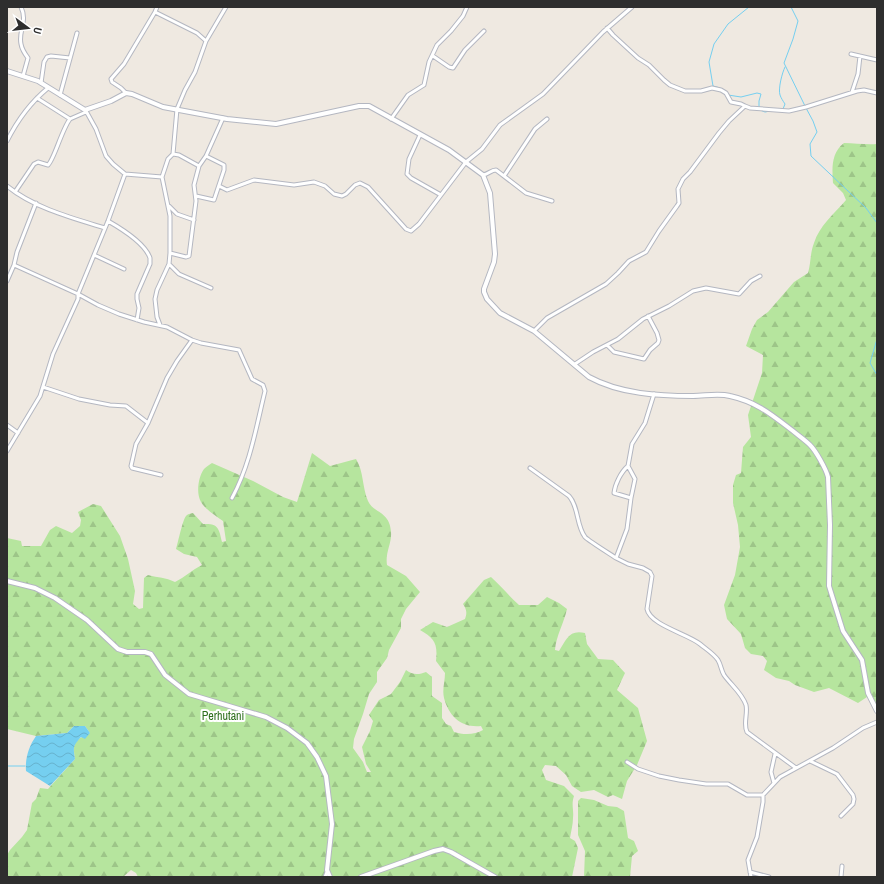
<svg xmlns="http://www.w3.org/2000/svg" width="884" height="884" font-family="'Archivo Narrow',sans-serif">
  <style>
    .forest { fill: url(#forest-firs) }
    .water { fill: url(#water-waves) }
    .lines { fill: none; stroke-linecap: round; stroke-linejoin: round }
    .stream { stroke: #75cff0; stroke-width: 1 }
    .minor-casing { stroke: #b4b7c1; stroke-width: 5 }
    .tertiary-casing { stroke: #b4b7c1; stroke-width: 6 }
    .minor { stroke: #fff; stroke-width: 3 }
    .tertiary { stroke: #fff; stroke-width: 4 }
    .labels { text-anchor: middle; stroke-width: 4; stroke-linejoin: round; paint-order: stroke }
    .park-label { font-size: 12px; fill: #2c6e1b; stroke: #fff }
  </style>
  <defs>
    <pattern id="forest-firs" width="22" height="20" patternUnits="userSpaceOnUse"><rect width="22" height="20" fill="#b6e59e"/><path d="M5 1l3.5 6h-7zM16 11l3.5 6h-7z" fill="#9dc588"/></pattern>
    <pattern id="water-waves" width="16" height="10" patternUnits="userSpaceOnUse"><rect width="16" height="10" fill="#75cff0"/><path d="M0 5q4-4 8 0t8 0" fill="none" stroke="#66b2ce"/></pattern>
  </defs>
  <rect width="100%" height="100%" fill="#efe9e1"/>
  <!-- forest -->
  <path class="forest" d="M844,143c11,0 22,2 33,1v565l-7,-14 -12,8 -29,-15 -15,4 -19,-7 -6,-4 -13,-3 -12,-8 3,-9 -4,-5 -12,-2 -6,-6 -4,-14 -14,-15 -3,-14 11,-30 5,-28 -2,-22 -5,-22v-18l3,-10 5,-2 2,-26 8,-10 -3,-22 14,-42 1,-18 -17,-9 6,-17 5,-9 11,-8 26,-30 14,-9c3,-10 2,-20 6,-30 5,-17 21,-30 32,-43l-3,-7 -10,-10c-1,-15 -2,-30 11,-40z
    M312,453l18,13 26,-7c8,13 6,28 12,42 5,12 22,10 23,31 1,12 -6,20 -4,33l19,11 14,16 -14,17 -5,10v9l-12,22 -2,8 -10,14v10l-8,12 -6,20 -9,25 -1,9 10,14 4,10h4l-5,-8 -4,-17 8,-16 3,-10 -4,-6 10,-15 12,-6 9,-12 6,-12c6,5 13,5 20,2l6,5v19l10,7v15l4,6 5,2 3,6c9,3 21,3 29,-2l-2,-4c-19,2 -32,-9 -37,-28 -2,-8 1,-17 1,-25l-9,-12c2,-18 -2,-23 -16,-31l13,-8 14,5 18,-8c2,-6 2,-9 -2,-15l21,-24 7,-3c10,9 18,19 28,28h19l9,-8 12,6 8,6c-3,14 -11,27 -12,41l4,1c7,-11 10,-22 26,-18l2,11 11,15 15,1 12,13 -8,17 21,18 9,33 -10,24 -10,16 -5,18 -9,-4 -5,2 -14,-7 -13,2 -9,-6 -6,-11 -10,-9 -11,-1 -3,5 4,10 18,6 10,10c-3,9 0,13 -1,22 0,7 -2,13 -3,20l5,3 3,7 -6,29h-434l-2,-4 -5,-3 -8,7h-116v-22l3,-5 12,-13 5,-7 5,-27 4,-4 4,-11 8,1 27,-30c-3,-17 0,-19 15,-26l-5,-7h-11l-7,7 -31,3 -29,-7v-191l14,3 1,5h19l9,-16 6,-4 16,7 8,-7 1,-6 -3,-8 15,-8 8,2 19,30 8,23 7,32 -2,13 6,5 4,-1 1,-30 4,-3c11,3 17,2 27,7 10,-5 17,-12 27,-17l-5,-8 -13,-3 -8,-5c2,-6 7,-32 11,-34 1,-1 5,-2 6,-2l10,11c15,-1 16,4 19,18l4,-1 -3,-20c-7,-5 -17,-11 -22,-19 -5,-8 -3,-25 3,-33 2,-2 5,-4 8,-6l41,18 30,16 14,5z
    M581,798l13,2 14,6 9,1 7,4 4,27 6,3 4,10 -6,5 -2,21h-46l1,-26 -7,-16v-34z"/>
  <!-- water -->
  <path class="water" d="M74,726h11l5,7 -5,6 -4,-2c-8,9 -8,10 -6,22l-25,27 -24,-15c-1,-13 3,-25 10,-35l31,-3z"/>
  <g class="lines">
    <!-- stream -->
    <path class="stream" d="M791,7l7,14 -5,18 -9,24 21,43
      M720,88l-7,-2 -4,-24 5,-18 14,-20 21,-17
      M728,95l13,2 16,-4 4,1 -2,7v6
      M806,108l7,13 4,11 -7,12 1,12 55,52 11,15
      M783,109l2,-5c-2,-3 -4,-6 -5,-9 -2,-6 2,-22 5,-28
      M760,110l5,2 5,-1
      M877,339l-7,24 7,12
      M7,766h18"/>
    <defs>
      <path id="minor" d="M21,7c7,15 -3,24 0,37 1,6 4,10 7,14l-5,18
        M155,12l2,-5
        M851,54l26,6
        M433,56l16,11 4,1 12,-18 19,-19
        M41,83l3,-21 3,-5 4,-1 19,2
        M852,92l6,-18 2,-18
        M126,93l-5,-5 -9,-6 -1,-3 13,-15 31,-52 42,21 9,8
        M60,95l17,-62
        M37,98l33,21
        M745,106l5,2 39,3 17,-4 51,-16 7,-1 13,3
        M86,111l10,18 10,27 7,8 12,10 37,3
        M391,119l17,-24 16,-10 5,-23 8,-17 14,-14 12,-15 4,-9
        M420,135l-11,24 -2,15 4,4 30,17
        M7,141c10,-20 24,-39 41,-53
        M173,154l6,1 20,11 7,-10 17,-38
        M483,175c6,-1 8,-5 13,-5l30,23 26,8
        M504,176l31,-47 12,-10
        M7,186c27,22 65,32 98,42
        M219,186l8,4 27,-10 40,5 20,-3 11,4 9,8 8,2 4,-2 9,-9 5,-2 8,4 38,42 5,2 8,-7 47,-62 16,-13 18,-24 43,-31 60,-62 29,-25
        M15,192l19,-28 4,-2 10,3c6,-5 14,-36 22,-46l16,-7
        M196,196l18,4 10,-30v-5l-18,-9
        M169,206l8,8 17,6
        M108,221c14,8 37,22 42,37v6l-13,30v5l2,9 -2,12
        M170,253l16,4 3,-1 7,-55 -2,-16 5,-19
        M94,255l30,14
        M169,264l10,10 32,14
        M14,265l64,29 20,11 21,9 25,8 23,5 25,13 9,3 38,7 13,29 11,6 2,6c-9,37 -15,74 -33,107
        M7,281l7,-16 3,-13 19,-49
        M160,325l-3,-8 -2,-18 2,-9 12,-26 1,-11v-37l-8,-39 6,-18 5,-5 4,-45 8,-19 10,-18 11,-31 20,-34
        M534,331l13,-13 59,-34 12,-11 11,-12 17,-9 13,-21 18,-25 2,-3 -1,-14 5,-10 7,-7 29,-39 10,-12 16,-15 -4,-2 -10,-2 -5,-9 -5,-3 -9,-2 -11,3h-16l-15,-6 -6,-5 -15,-15 -11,-7 -25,-23 -6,-7
        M607,345l7,7 30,7 6,-9 8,-7 1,-3 -2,-7 -9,-17
        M575,364l18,-12 25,-13 25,-20 26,-13 24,-15 13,-3 33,6 12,-13 9,-5
        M43,387l36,12 31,6 16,1 22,17
        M654,394l-9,29 -13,21 -4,22 7,13 -4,19 -4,31 -11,29 12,6 15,4 7,4 2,4 -5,33c3,16 41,25 53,35 6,5 14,10 18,16 3,5 3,10 6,15 7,10 18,18 22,30 2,9 -3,19 1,27l49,36
        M7,425l11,8
        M7,451l33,-55 13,-42 25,-55v-5l30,-73 17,-47
        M628,466c-7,6 -13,18 -14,27l17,5
        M530,468l39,28c10,11 7,29 16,41 4,4 25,17 31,21
        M161,475l-29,-7 -1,-2 5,-22 12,-21 19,-45 10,-17 15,-21
        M810,761l27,13 16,21 1,4 -1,5 -12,12
        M627,762l11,7 21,7 20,4 27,4h22l19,11h16
        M774,783l-3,-11 4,-18
        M750,872l19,5
        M325,877l2,-5
        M751,877l-3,-17 9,-23 6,-35v-7l17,-18 53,-29 30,-20 14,-6
        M841,877l1,-11"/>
      <path id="tertiary" d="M7,71l31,10 47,29 26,-9 15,-8 6,1 31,13 64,12 49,5 83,-18h10l80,44 34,25 7,18 5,61 -1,8 -10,27v3l3,7 13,14 34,18 55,46c31,17 70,19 104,19 12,0 25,-3 37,0 27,6 42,19 63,35 6,5 12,9 17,14 6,6 16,24 18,32l2,48 -1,61 14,45 19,29 6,33 9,18
        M7,581l28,7 20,10 32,22 31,29 9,3h18l6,2 14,21 24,19 77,23 21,11 20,15 10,14 9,19 6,48 -5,46 3,7
        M361,877l73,-26 9,-2 8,3 44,25"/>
    </defs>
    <!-- minor casing -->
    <use href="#minor" class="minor-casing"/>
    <!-- tertiary casing -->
    <use href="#tertiary" class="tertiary-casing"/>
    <!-- minor -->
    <use href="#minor" class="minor"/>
    <!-- tertiary -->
    <use href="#tertiary" class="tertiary"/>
  </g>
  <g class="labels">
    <!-- park labels -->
    <g class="park-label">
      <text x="223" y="720">Perhutani</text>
    </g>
  </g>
  <!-- border -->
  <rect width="884" height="884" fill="none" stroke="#2e2e2e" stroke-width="16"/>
  <!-- north arrow -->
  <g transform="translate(28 28) rotate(105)" stroke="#ffffff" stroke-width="3" paint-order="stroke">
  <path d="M0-3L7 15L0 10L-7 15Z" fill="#2e2e2e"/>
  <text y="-6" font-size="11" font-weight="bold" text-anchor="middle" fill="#2e2e2e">U</text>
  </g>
</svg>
